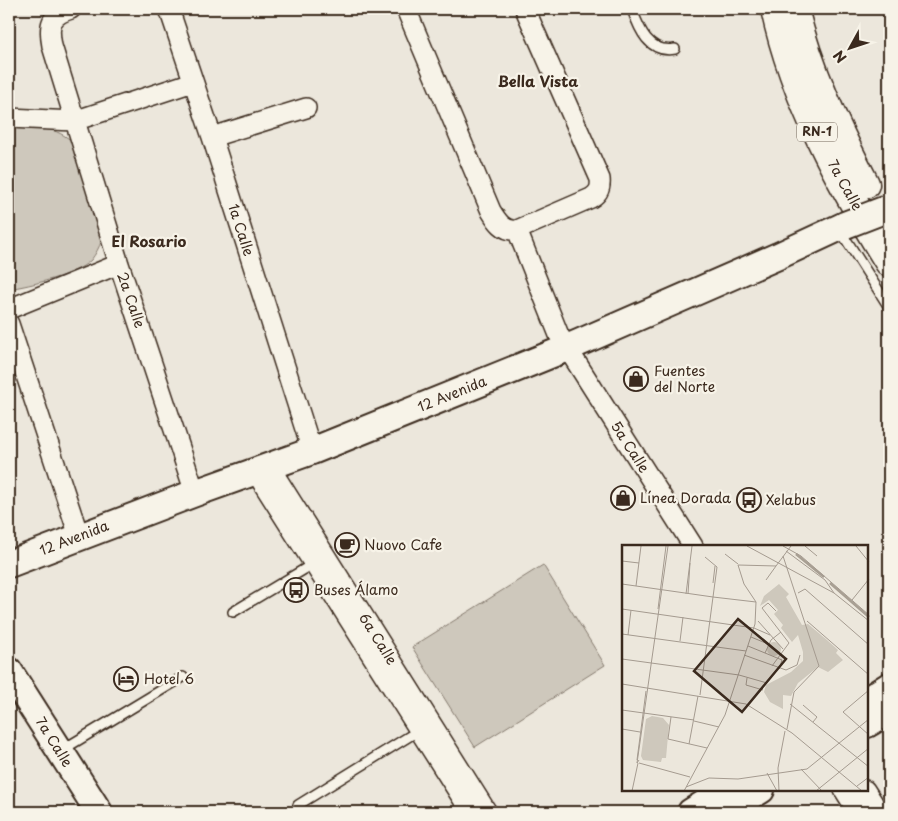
<svg xmlns="http://www.w3.org/2000/svg" width="898" height="821" font-family="'Playpen Sans',sans-serif">
  <style>
    .green { fill: #cec8bc; stroke: #84796d }
    .lines { fill: none; stroke-linecap: round; stroke-linejoin: round }
    .lane-casing { stroke: #3b2a1e; stroke-width: 12 }
    .street-casing { stroke: #3b2a1e; stroke-width: 22 }
    .secondary-casing { stroke: #3b2a1e; stroke-width: 30 }
    .primary-casing { stroke: #3b2a1e; stroke-width: 31 }
    .lane { stroke: #f7f3e8; stroke-width: 9 }
    .street { stroke: #f7f3e8; stroke-width: 19 }
    .secondary { stroke: #f7f3e8; stroke-width: 26 }
    .primary { stroke: #f7f3e8; stroke-width: 28 }
    .secondary-bridge-casing { stroke: #3b2a1e; stroke-width: 30; stroke-linecap: butt }
    .secondary-bridge { stroke: #f7f3e8; stroke-width: 26 }
    .labels { text-anchor: middle; stroke-width: 4.5; stroke-linejoin: round; paint-order: stroke }
    .shield { fill: #f7f3e8; stroke: #73665b; stroke-width: 1 }
    .shield-label { font-size: 12px; font-weight: bold; fill: #3b2a1e }
    .street-label { font-size: 14px; fill: #3b2a1e; stroke: #f7f3e8 }
    .poi-label { font-size: 14px; fill: #3b2a1e; stroke: #f7f3e8; text-anchor: start }
    .neighbourhood-label { font-size: 15px; font-weight: bold; fill: #3b2a1e; stroke: #f7f3e8 }
    .inset-river { fill: none; stroke: #a89f93; stroke-width: 2.5 }
    .inset-road { fill: none; stroke: #a59b90; stroke-width: 1 }
    .view { fill: #3b2a1e; fill-opacity: 0.15; stroke: #3b2a1e; stroke-width: 2.5 }
    .inset-edge { fill: none; stroke: #3b2a1e; stroke-width: 2.5 }
  </style>
  <rect width="100%" height="100%" fill="#ece7dc"/>
  <filter id="ink" filterUnits="userSpaceOnUse"><feTurbulence type="fractalNoise" baseFrequency=".02" numOctaves="2"/><feDisplacementMap in="SourceGraphic" scale="10" xChannelSelector="R" yChannelSelector="G"/><feConvolveMatrix kernelMatrix="1 2 1 2 8 2 1 2 1" color-interpolation-filters="sRGB"/></filter>
  <g filter="url(#ink)">
    <!-- green -->
    <path class="green" d="M9,128c26,0 41,-4 63,13l30,99c-3,7 -6,14 -11,20 -16,16 -61,25 -82,29z
      M543,565l62,100 -130,82 -63,-100z"/>
    <g class="lines">
      <defs>
        <path id="lane" d="M632,9c7,20 17,45 43,40
          M840,230l49,77
          M233,612l80,-48
          M62,750l121,-73
          M298,805l123,-76"/>
        <path id="street" d="M71,9c-21,6 -23,16 -19,37l67,218 76,229
          M169,9l43,128 100,314
          M406,9l85,202c6,10 13,21 26,19l42,105 134,211
          M9,118l65,3 119,-39
          M212,137l94,-29
          M517,230l74,-32c8,-5 10,-10 9,-19l-75,-170
          M9,309l110,-45
          M9,324l70,212
          M269,466l218,346
          M255,471l216,341
          M844,790l14,22
          M865,790l14,22"/>
        <path id="secondary" d="M9,564l186,-71 117,-42 255,-103 211,-92 67,-31
          M9,671l90,141
          M867,700l22,-14
          M867,724l22,-13
          M691,812l35,-22
          M725,812l36,-22"/>
        <path id="primary" d="M775,9c20,91 65,174 114,253
          M794,9c15,61 42,119 71,175"/>
      </defs>
      <!-- lane casing -->
      <use href="#lane" class="lane-casing"/>
      <!-- street casing -->
      <use href="#street" class="street-casing"/>
      <!-- secondary casing -->
      <use href="#secondary" class="secondary-casing"/>
      <!-- primary casing -->
      <use href="#primary" class="primary-casing"/>
      <!-- lane -->
      <use href="#lane" class="lane"/>
      <!-- street -->
      <use href="#street" class="street"/>
      <!-- secondary -->
      <use href="#secondary" class="secondary"/>
      <!-- primary -->
      <use href="#primary" class="primary"/>
      <defs>
        <path id="secondary-bridge" d="M845,225l44,-17"/>
      </defs>
      <!-- secondary-bridge casing -->
      <use href="#secondary-bridge" class="secondary-bridge-casing"/>
      <!-- secondary-bridge -->
      <use href="#secondary-bridge" class="secondary-bridge"/>
    </g>
  </g>
  <!-- icons -->
  <defs>
    <symbol id="shop-ring" viewBox="-11 -11 22 22"><circle r="9.5" fill="#f7f3e8" stroke="#3b2a1e" stroke-width="1.5"/><path d="M-5-2.5h2.3a2.7 3.5 0 0 1 5.4 0H5L5.5 6h-11ZM-1.5-2.5h3a1.5 2.3 0 0 0-3 0Z" fill="#3b2a1e"/></symbol>
    <symbol id="bus-ring" viewBox="-11 -11 22 22"><circle r="9.5" fill="#f7f3e8" stroke="#3b2a1e" stroke-width="1.5"/><path d="M-5-6H5V4H4V6H2V4H-2V6H-4V4H-5ZM-3.5-4V0h7V-4ZM-3.5 1.2v1.5H-2V1.2ZM2 1.2v1.5H3.5V1.2Z" fill="#3b2a1e"/></symbol>
    <symbol id="cafe-ring" viewBox="-11 -11 22 22"><circle r="9.5" fill="#f7f3e8" stroke="#3b2a1e" stroke-width="1.5"/><path d="M-5.5-4.5H6V0H3Q3 3.5 0 3.5H-2.5Q-5.5 3.5-5.5 0ZM3-3.2v2h1.7v-2ZM-6 4.5H4V6H-6Z" fill="#3b2a1e"/></symbol>
    <symbol id="hotel-ring" viewBox="-11 -11 22 22"><circle r="9.5" fill="#f7f3e8" stroke="#3b2a1e" stroke-width="1.5"/><path d="M-6-4.5h1.5V1H6V5H4.5V3h-9V5H-6ZM-4 0a1.8 1.8 0 1 1 3.6 0ZM.5 0V-2.5h3Q6-2.5 6 0Z" fill="#3b2a1e"/></symbol>
  </defs>
  <g fill-rule="evenodd">
    <use href="#shop-ring" x="622" y="365" width="28" height="28"/>
    <use href="#shop-ring" x="609" y="484" width="28" height="28"/>
    <use href="#bus-ring" x="735" y="486" width="28" height="28"/>
    <use href="#cafe-ring" x="333" y="531" width="28" height="28"/>
    <use href="#bus-ring" x="282" y="576" width="28" height="28"/>
    <use href="#hotel-ring" x="112" y="665" width="28" height="28"/>
  </g>
  <g class="labels">
    <!-- shield labels -->
    <rect class="shield" x="797" y="122.5" width="40" height="19" rx="4"/>
    <g class="shield-label">
      <text x="817" y="136">RN-1</text>
    </g>
    <!-- street labels -->
    <g class="street-label">
      <text transform="translate(845 185) rotate(61)" y="5">7a Calle</text>
      <text transform="translate(241 230) rotate(72)" y="5">1a Calle</text>
      <text transform="translate(131 300) rotate(71)" y="5">2a Calle</text>
      <text transform="translate(452 394) rotate(-22)" y="5">12 Avenida</text>
      <text transform="translate(630 447) rotate(57)" y="5">5a Calle</text>
      <text transform="translate(74 538) rotate(-21)" y="5">12 Avenida</text>
      <text transform="translate(378 639) rotate(58)" y="5">6a Calle</text>
      <text transform="translate(54 742) rotate(58)" y="5">7a Calle</text>
    </g>
    <!-- poi labels -->
    <g class="poi-label">
      <text x="654" y="376">Fuentes<tspan x="654" dy="16">del Norte</tspan></text>
      <text x="640" y="503">Línea Dorada</text>
      <text x="766" y="505">Xelabus</text>
      <text x="364" y="550">Nuovo Cafe</text>
      <text x="314" y="595">Buses Álamo</text>
      <text x="144" y="684">Hotel 6</text>
    </g>
    <!-- neighbourhood labels -->
    <g class="neighbourhood-label">
      <text x="538" y="87">Bella Vista</text>
      <text x="149" y="247">El Rosario</text>
    </g>
  </g>
  <!-- overview -->
  <g transform="translate(622 545)">
    <rect width="246" height="246" fill="#ece7dc"/>
    <path d="M157,39l10,10 -3,3 16,28 6,-1 19,16 11,10 -2,3 7,7 -15,12 -10,-5 -20,16 -7,13 -8,-1v14l-13,-7 -6,-10 2,-7 25,-13 12,-11v-9l-5,-17 -6,7 -11,-14 2,-3 -9,-11 4,-4 -9,-10 -9,6 4,-10zM145 104a7 7 0 1 1 14 0a7 7 0 1 1-14 0ZM30,171l11,2 6,7 -3,33h-4l-1,4 -18,-2 -2,-4 5,-37z" fill="#cec8bc"/>
    <path class="inset-river" d="M174,9l28,23M208,38l39,34"/>
    <path class="inset-road" d="M125,1l87,47 35,28M161,1l18,10 68,59M183,1l12,10M234,1l13,16M164,6l39,29 9,13M103,9l13,10M161,11l36,110 -25,26 -7,37M83,12l12,10 -4,30 43,5M0,16l17,2M144,35l10,-14M91,38l2,-17M0,39l91,13 -13,98M14,41l5,-40M176,48l7,-4 64,56M64,49l6,-48M66,49l2,-31M230,55l17,-21M0,64l132,19 16,7M36,64l8,-63M136,76l25,28M185,76l62,54M0,89l124,17M6,90l3,-25M129,92l17,7M58,96l3,-24M126,101l34,14 -3,9M143,108l6,-13 10,-8M122,110l42,15 11,-5 3,-10M0,114l117,16 28,8M150,121l17,-23 -27,-35 6,-5 8,8M125,133l-1,7 17,5M0,139l124,20 46,29 70,58M247,145l-26,22 26,23M168,159l79,63M181,160l14,12 -4,5M0,165l72,10M49,172l-3,22 39,9M72,176l25,6M0,184l18,3M67,199l9,-48M15,215l9,-69M17,215l-2,3 31,-217M17,218l51,14M179,224l21,22M145,228l10,18M235,241l12,-9M64,242l23,-9 29,1 69,-10 62,-50M10,246l6,-28M62,246l41,-76 30,-91 1,-22 -12,-18 -6,-19 38,1 15,-20M157,246l-1,-23 7,-37M194,246l53,-43"/>
    <path class="view" d="M116,74l48,40 -44,53 -48,-41z"/>
    <rect width="246" height="246" class="inset-edge"/>
  </g>
  <!-- margin -->
  <rect width="898" height="821" fill="none" stroke="#f7f3e8" stroke-width="30"/>
  <rect x="15" y="15" width="868" height="791" fill="none" stroke="#3b2a1e" stroke-width="2" filter="url(#ink)"/>
  <!-- north arrow -->
  <g transform="translate(850 48) rotate(230)" stroke="#f7f3e8" stroke-width="4" paint-order="stroke">
  <path d="M0-4L9 19L0 12L-9 19Z" fill="#3b2a1e"/>
  <text y="-8" font-size="14" font-weight="bold" text-anchor="middle" fill="#3b2a1e">N</text>
  </g>
</svg>
